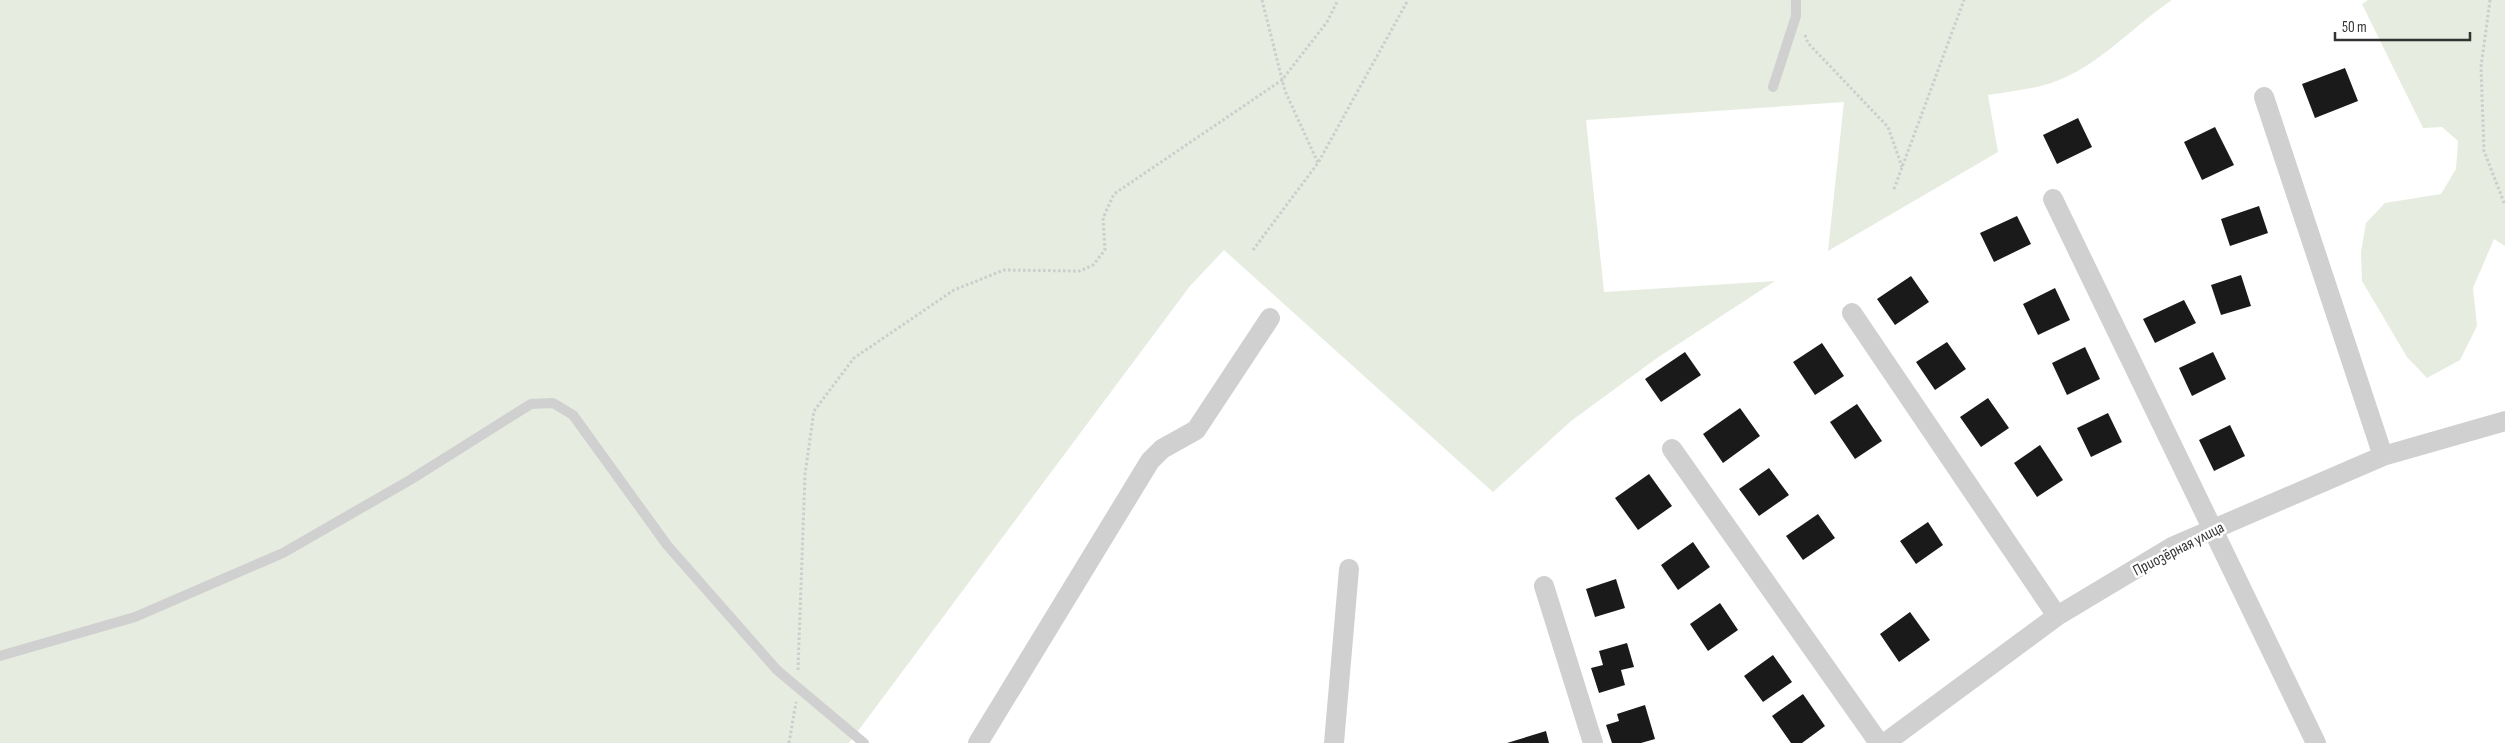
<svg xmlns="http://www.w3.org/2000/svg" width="2505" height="743" font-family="'Sofia Sans Condensed',sans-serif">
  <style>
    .green { fill: #e6ecdf }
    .building { fill: #1a1a1a }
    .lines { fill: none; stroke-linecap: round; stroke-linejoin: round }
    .path { stroke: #cdcdcd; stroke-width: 3; stroke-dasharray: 2.5 2.5; stroke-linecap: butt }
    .service { stroke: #d0d0d0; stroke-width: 10 }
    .minor { stroke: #d0d0d0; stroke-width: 20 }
    .labels { text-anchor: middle; stroke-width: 5; stroke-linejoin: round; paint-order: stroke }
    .street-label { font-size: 16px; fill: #333; stroke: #fff }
  </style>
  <rect width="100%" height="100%" fill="#fff"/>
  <!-- green -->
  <path class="green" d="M0,0h2172c-43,29 -79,73 -131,86 -17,4 -35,6 -53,9l10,57 -170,99 16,-149 -258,18 18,172 171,-11 -118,77 -86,63 -78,71 -269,-242 -34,36 -341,457h-849z
    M2368,0h137v246l-11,-7 -21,49 4,38 -17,34 -33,18 -20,-21 -45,-76 -1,-29 5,-29 19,-20 56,-9 15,-25 2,-28 -16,-14 -19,1 -61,-124z"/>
  <!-- building -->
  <path class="building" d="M2345,68l13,33 -43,17 -13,-34z
    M2078,118l14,29 -35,17 -14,-29z
    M2215,127l19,38 -32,15 -18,-38z
    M2259,206l9,27 -38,13 -9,-27z
    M2017,216l14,28 -37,18 -14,-29z
    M2241,275l10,31 -30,9 -10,-30z
    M1911,276l18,26 -34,23 -18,-26z
    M2055,288l15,32 -32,15 -15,-31z
    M2184,300l12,23 -41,20 -12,-24z
    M1947,342l19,27 -31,21 -19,-28z
    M1822,343l22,33 -29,19 -22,-33z
    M2085,347l15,32 -33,16 -15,-32z
    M1685,352l16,23 -40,27 -16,-23z
    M2213,352l13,27 -34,17 -13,-28z
    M1988,398l21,30 -28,19 -21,-30z
    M1857,404l25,37 -27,18 -25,-37z
    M1740,408l20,28 -37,27 -20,-29z
    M2108,413l14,29 -31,15 -14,-29z
    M2230,425l15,31 -31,15 -15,-31z
    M2040,445l23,35 -26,17 -23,-34z
    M1769,468l20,27 -30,21 -20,-27z
    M1649,474l23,32 -34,24 -23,-32z
    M1818,514l17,24 -32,22 -17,-24z
    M1928,522l15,23 -27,19 -16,-23z
    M1693,542l17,25 -32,23 -17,-25z
    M1616,579l9,29 -30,9 -9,-28z
    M1720,603l18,27 -30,21 -18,-27z
    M1910,612l20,28 -31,22 -19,-28z
    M1627,643l7,24 -13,3 4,15 -26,8 -8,-25 12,-3 -4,-14z
    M1773,655l19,27 -29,20 -19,-26z
    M1803,694l22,32 -23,17h-11l-19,-27z
    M1645,705l10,34 -14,4h-29l-6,-18 13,-4 -2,-7z
    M1546,731l3,12h-42z"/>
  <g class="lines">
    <!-- path -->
    <path class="path" d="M1262,0l23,91 33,72
      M2490,0l-9,67 3,84 21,54
      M1805,35l3,8 80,84 14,40
      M1894,189l70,-189
      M1253,250l65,-87 90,-163
      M798,670l7,-196 9,-63 40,-53 100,-68 50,-20 76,1 13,-6 12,-15 -2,-32 11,-24 168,-114 45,-58 11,-22
      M789,743l7,-41"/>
    <!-- service -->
    <path class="service" d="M1773,87l23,-71v-16
      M0,656l135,-39 148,-64 127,-73 121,-76 22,-1 20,12 94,130 110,125 87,73"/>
    <!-- minor -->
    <path class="minor" d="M2264,97l119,359
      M2053,199l263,544
      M1852,313l205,303
      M1672,449l207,294
      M1544,586l49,157
      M978,743l172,-282 12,-12 34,-19 74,-112
      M1334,743l15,-174
      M1885,743l172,-127 115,-69 211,-91 122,-35"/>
  </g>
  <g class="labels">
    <!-- street labels -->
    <g class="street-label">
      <text transform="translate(2178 548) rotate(-27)" y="6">Приозёрная улица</text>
    </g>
  </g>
  <!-- scale -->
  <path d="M2335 32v8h135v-8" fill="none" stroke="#333333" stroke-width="2.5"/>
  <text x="2342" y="32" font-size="15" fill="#333333" stroke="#ffffff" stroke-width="4" paint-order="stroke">50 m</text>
</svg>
